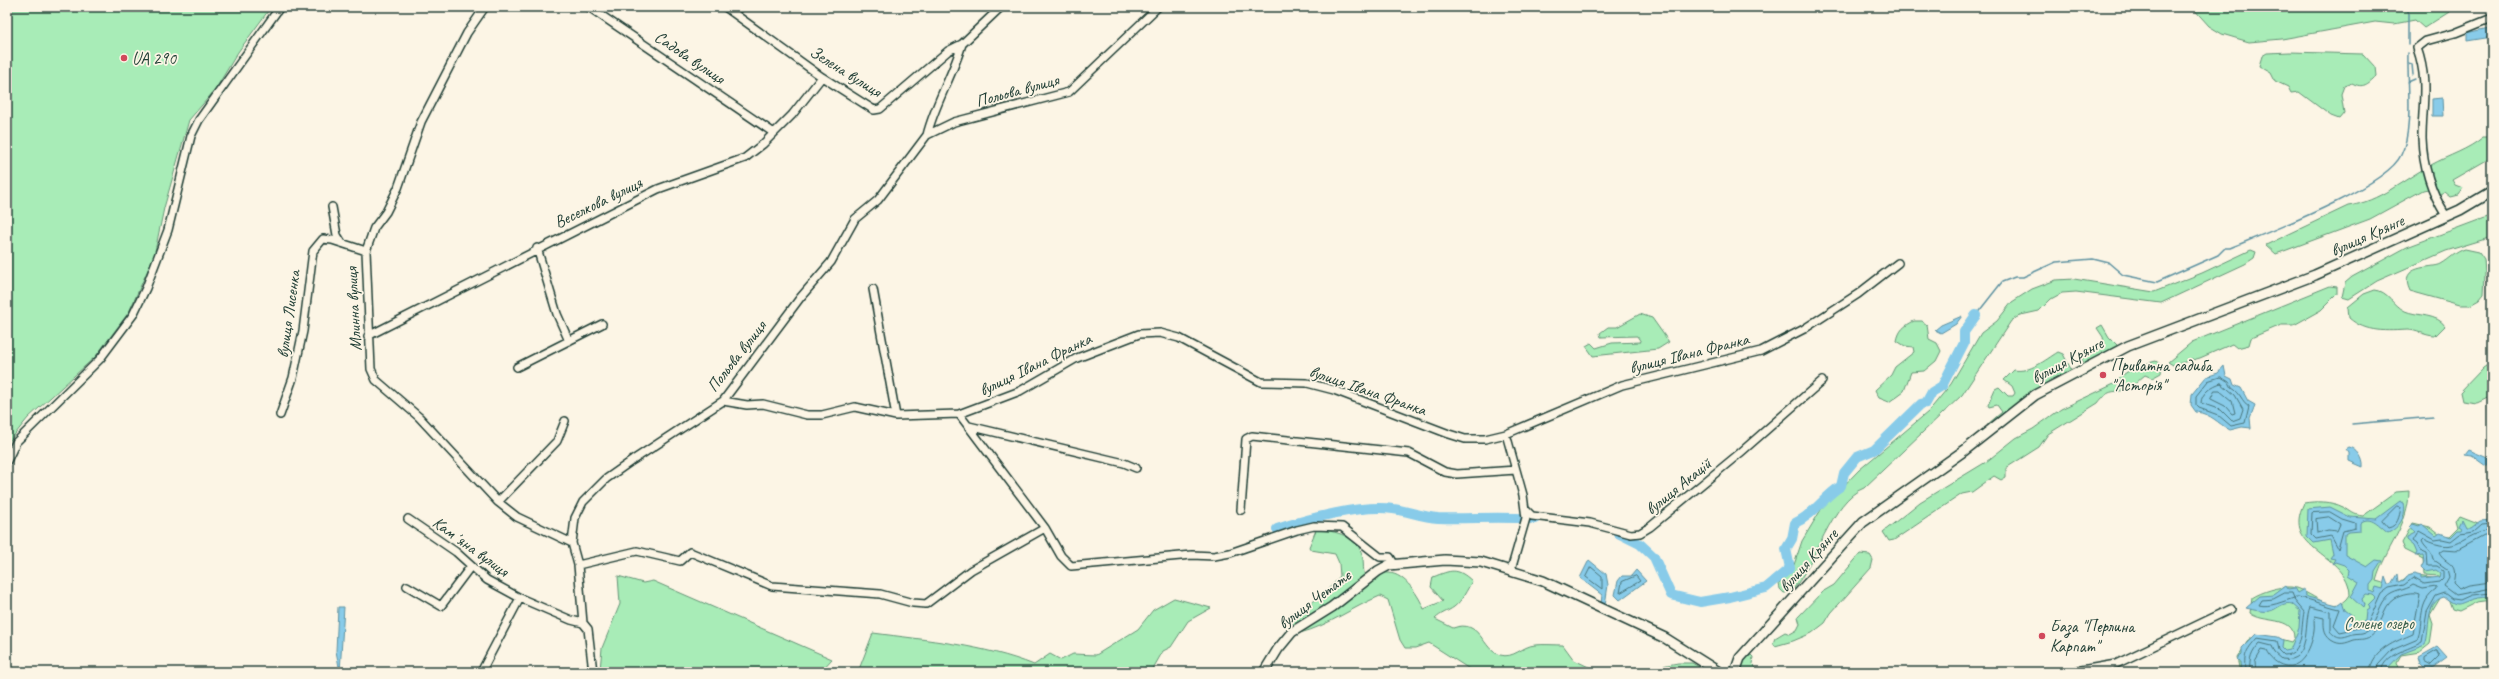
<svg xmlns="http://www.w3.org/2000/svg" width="2499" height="679" font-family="Caveat,sans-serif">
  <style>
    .green { fill: #a8ecb7; stroke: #649476 }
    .water { fill: #88cbe9; stroke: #5e92a1 }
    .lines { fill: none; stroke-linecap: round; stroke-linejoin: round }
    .shore { stroke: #49767c; stroke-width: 1 }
    .stream { stroke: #5e92a1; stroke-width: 1.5 }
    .river { stroke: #88cbe9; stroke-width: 10 }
    .street-casing { stroke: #1f3d34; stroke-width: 10 }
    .secondary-casing { stroke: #1f3d34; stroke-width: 12 }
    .street { stroke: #fcf5e5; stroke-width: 7 }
    .secondary { stroke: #fcf5e5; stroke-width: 9 }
    .poi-dot { fill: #d1495b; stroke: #fcf5e5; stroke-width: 1.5 }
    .labels { text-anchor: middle; stroke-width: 3.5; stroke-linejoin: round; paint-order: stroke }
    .street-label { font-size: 17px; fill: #1f3d34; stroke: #fcf5e5 }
    .poi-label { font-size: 17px; fill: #1f3d34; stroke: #fcf5e5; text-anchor: start }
    .park-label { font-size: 17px; fill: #3a604e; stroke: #fcf5e5 }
  </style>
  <rect width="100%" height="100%" fill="#fcf5e5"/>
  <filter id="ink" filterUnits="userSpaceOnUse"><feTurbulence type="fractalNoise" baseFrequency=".025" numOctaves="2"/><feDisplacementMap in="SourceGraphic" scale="8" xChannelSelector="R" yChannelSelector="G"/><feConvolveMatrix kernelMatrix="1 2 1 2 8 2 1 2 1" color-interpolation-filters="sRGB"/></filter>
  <g filter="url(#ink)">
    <!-- green -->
    <path class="green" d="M7,7h264l-33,45 -23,38 -26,30 -25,88 -10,48 -25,56 -33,44 -68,62 -21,26z
      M2192,7h265l-33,21 -9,-8 -21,4 -19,-2 -93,17 -33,3 -27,-8 -13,-8z
      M2290,52l73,2 12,13 1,9c-8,8 -13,13 -24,7l-8,3 -3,8 3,19 -5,6 -8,-3 -32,-24 -8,1 -3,-6 -13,-6 -4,-8 -12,-7 3,-10 5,-3z
      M2483,137h9v20l-40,23 3,5 8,3 -5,7 -8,2 -6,-5 -6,3 -5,-7 -10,2 -53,29 -94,35 -10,-9 82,-39c31,-4 56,-27 83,-41 18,-10 37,-15 52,-28z
      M2492,215v22l-46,14 -69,30 -28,18 -7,-2 3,-14 7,-6 55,-30z
      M2465,249l14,3 5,7 1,15 -1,20 -5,6 -9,5h-10l-50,-14c-13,-28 23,-22 31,-27 9,-5 14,-12 24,-15z
      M2251,250l5,2 -2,6 -9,6 -84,39 -85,-11 -14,1 -11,6 -12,12 -18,4 -10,6 -49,74 -98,93c-33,12 -49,78 -73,104l-7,1 -4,-4 -1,-5 15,-19 8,-24 20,-33 37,-38 69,-58 23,-28 30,-51 16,-12 15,-19 20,-13 24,-9 18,-1 80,13 48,-19z
      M2330,286l7,1v7l-16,16 -27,15h-13l-30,13 -2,7 -12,3 -5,-4 -32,14 -27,7 -5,-3 24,-20z
      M2375,290c13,1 18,15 30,21 11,5 33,3 40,15l-10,10c-9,0 -19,-6 -27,-6 -21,1 -42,3 -59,-12l-1,-11 16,-13z
      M1640,314l12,4 17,24 -11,7 -65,7 -7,-10 5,-3 5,5 16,-5 29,-1 -4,-6 -36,1 -1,-4 8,-6h9z
      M1914,321h8l5,4 2,14 8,4 4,8 -5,10 -12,10 -13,1 -7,19 -15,11 -10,-4 -4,-8 16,-15 4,-8 19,-15 -1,-5 -8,-1 -8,-5c2,-11 7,-15 17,-20z
      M2102,325l7,12 10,10 -35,18 -2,-5 4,-11 6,2 12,-8 -1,-6 -6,-9z
      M2058,352l5,2 9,17 -84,57v-4l14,-12 -5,-7 -8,2 -1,-2 7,-16 4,-2 9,9h5l2,-3 -3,-7 -8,-6 10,-10c16,3 31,-10 44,-18z
      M2156,361l6,5 -1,7 -9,5 -7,-3c-6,4 -10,11 -17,14 -14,5 -18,-2 -30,14l-50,31 -9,13 -33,21v9l-5,3 -7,-4 -22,16 -10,2 -68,46 -5,1 -6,-9 37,-30 66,-40 30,-24 17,-9 28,-20 53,-25c9,-13 26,-19 42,-23z
      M2492,362v34l-15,7 -15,-2 -2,-9 23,-24z
      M2409,491c0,35 -24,57 -33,90l18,5 16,-11 29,4 -1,-3 -14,-1 -1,-16 -18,-9 -3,-7 11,-20 17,4 10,8 10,1 9,-9 -2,-7 3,-4 18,7 14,10v67l-15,2 -18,9 -7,-2 -7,-19 -15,25 3,9 -3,20 -10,8 -19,3 -4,7 2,6 -6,4h-36l-1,-5 -15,5h-101l-3,-14 13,-20 30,1 11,3 3,-4c0,-23 -32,-14 -44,-25l2,-15c9,-6 28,-12 39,-11 17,1 44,33 59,8 -1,-43 -70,-44 -46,-92 12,-2 27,-2 39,4 8,4 10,8 20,9l33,-24z
      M1316,530c18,0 44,6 47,29 1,8 -1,14 5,21 6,-4 14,-8 21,-7 16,1 30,23 35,36l19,-8 -12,-14 2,-10c18,-7 24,-10 39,4 -5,9 -10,20 -18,26 -7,5 -13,6 -19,12l18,9c28,-10 29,22 47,27 14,4 22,-9 35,-10 9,-1 19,0 28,0l11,15 25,12h-125l-45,-29 -14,5h-10l-5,-8 -12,-40 -8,-4c-27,11 -52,30 -80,37l-10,-13v-6c20,-8 37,-21 50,-38l-1,-13 -4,-9 -24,-4 -2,-3z
      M1860,554l10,1 3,5 -2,8 -40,45 -6,10 -13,10 -19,8 -18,5 -2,-3 2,-5 10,-6 5,2 7,-4 3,-6 -2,-7 24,-25 12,-7z
      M618,576l25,7 10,-2 179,78 -12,13h-213l-7,-2 2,-22 18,-44z
      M1174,598l37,10 -23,13 -17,26 -8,4 -12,21h-293l15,-39c54,7 111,12 161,32l16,-11 11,6 12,-6 23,1 42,-26 15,-19z
      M1751,655l2,2 -1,7 5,5 26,3h-43l2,-11z
      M1678,663h14l16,9h-78z"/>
    <!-- water -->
    <path class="water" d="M2490,28l2,9 -25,4v-8z
      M2442,98l1,18h-11v-17z
      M1962,316l-6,8 -15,9 -6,-3 6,-5z
      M2224,366l2,10 6,3 2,6 7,3 7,13 7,4 -5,13 1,10 -9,-1 -12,3c-13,-7 -18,-16 -34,-18l-5,-7 1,-11 14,-17 12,-4z
      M2349,447c8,1 15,12 14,20l-14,-6v-8l-3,-4z
      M2469,450l23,10v5l-6,1 -14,-10 -7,-1z
      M2400,501l4,2c3,13 -5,25 -16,30 -8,-5 -17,-19 -28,-10v8l-12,1 -3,2v21l22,12 9,-7 6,1 -7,11 -1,8 -4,5v6l4,2 2,-6 7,2 3,-13 3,8h3l6,-10 1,8 5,-2 3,-4 7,-2 7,2v3l18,-2 1,-4 -4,-3 -11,2 -4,-4 3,-6 -1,-7 -8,1 2,-3 -3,-7 -7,-6v-3l8,-4 -5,-6 3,-3 6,2 3,-2 14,12 4,-3 11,4 7,-7h4l1,-2 -3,-2 3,-6 4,8h4l9,-7 11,-1 1,-17v93c-6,2 -13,1 -19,3 -16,5 -14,9 -29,-2 -20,5 -13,33 -19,48l-24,9 -17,18h-27l-2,-3 -1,3h-113l-1,-10 -3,-1 2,-5 3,-1v-7l14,-14 22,3 5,3 -1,8 3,3 5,-1 9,-22 1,-17 -8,-7c-7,-2 -12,2 -17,5 -8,5 -21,1 -29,-1l14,-12 14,-1 12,-9 2,3 6,-1 3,5 7,-4 1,6 3,2 29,8 5,-4 3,9 7,5 -1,8 4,2 10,-4 1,-10 3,-2 -1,-3 8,-8 -3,-3 -7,-1 -4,5 2,6 -1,3 -12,-11 8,-15 -11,-7 1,-5 -5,-5 -9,-3 -3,2 3,-5 -5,-1 3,-4 -3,-14 -16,3 -7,-7 1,-27 22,-2 20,10 26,2z
      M1589,560l17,14 2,11 -3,20 -4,-1 1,-9 -22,-17z
      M1636,570l10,11 -26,19 -5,-5 3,-14 4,-5h9z
      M338,607h6l-4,65 -4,-21z
      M2437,647l10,11 -18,13 -8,-8 -2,-6z"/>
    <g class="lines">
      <!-- shore -->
      <path class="shore" d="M2221,377l8,5 3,6c9,5 9,13 17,18l-4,17 -14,3 -13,-11 -19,-7 -3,-3v-9l12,-15z
        M2221,383l14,12 8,14 -3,9 -8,3 -11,-11 -20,-7c0,-10 12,-18 20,-20z
        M2215,391h5l12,10 3,12 -3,1 -7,-8 -14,-7z
        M2397,506l4,2c-2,9 -3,18 -13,20l-6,-7z
        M2330,512l12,7 13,4v5l-12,3 -5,18 -7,-13 -15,3 -5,-5 1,-21z
        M2329,517l11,7 -3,7 -9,-1 -11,3 -1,-14z
        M2492,530c-31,3 -33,27 -68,9l-2,2c3,8 10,9 12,19l13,9 2,8 -5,9 12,9 36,-7
        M2492,536h-8l-28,15 -13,-1 -4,3c7,13 20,8 14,30l6,6 10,-4 23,-3
        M1591,567l11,9v13l-16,-12z
        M1636,576l4,5 -20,12 2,-11z
        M2285,593h7l2,5c-10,3 -25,10 -35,7l3,-5 11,-1z
        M2437,651l3,6 -8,8 -7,-4v-3z
        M2245,672c-1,-18 0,-20 12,-34l20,3 2,9 5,5c20,0 17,-30 20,-43l-10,-12 1,-3c8,-1 33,10 45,12l-6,16 6,7 24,-5 4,-4 13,-29 8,-6 15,-3 9,-7 11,6 15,-2 4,-4v-8l-6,-4h-9l-1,-13 -7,-3 -3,-6 -4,-3 6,-10 16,9 7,-1 9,2 9,-7 13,-2 8,-7 11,-1
        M2250,672c-1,-13 1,-19 10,-29l12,3 3,7 7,6c30,5 21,-36 28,-52l21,5v19c7,9 13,6 22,3 4,-1 8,0 12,-2 12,-6 12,-24 21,-34 7,-8 19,-7 27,-13l10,4 13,-2v3c-18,12 -13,31 -18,49l-26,11 -14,15 -2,7
        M2256,672l-1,-10 7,-12 5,1c7,15 26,22 37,6 5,-6 9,-18 10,-26 1,-6 -1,-11 1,-15l9,2c0,9 -1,16 7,22 9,6 15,3 23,0 5,-1 10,0 15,-3 14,-9 12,-30 25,-38 7,-4 19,-7 26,-4l-7,39c-16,7 -42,16 -43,38
        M2381,672c3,-19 28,-22 41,-30l5,-30 9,-16 9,-3 8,6 7,1 11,-5 21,-2"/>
      <!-- stream -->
      <path class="stream" d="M2408,7v38
        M2408,63l4,1 1,11
        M2408,82l7,-3
        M1976,315l26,-33 13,-5h8l33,-15 37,-3 16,4 14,12 34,7 61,-27 7,-7h5c36,-15 157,-61 171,-93 13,-26 6,-73 7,-102
        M2352,424l81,-7"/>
      <!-- river -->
      <path class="river" d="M1277,529c30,-10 85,-25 116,-20 15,2 29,8 45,9 33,1 64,-2 97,1
        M1618,533l22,11 14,13 17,38 29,7 30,-5 36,-9 24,-20 -4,-19 6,-10 3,-16c19,-8 29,-27 46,-37l3,-13 13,-16 17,-7 47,-46 5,-1 6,-11 10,-6 22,-43v-11l12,-17"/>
      <defs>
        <path id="street" d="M485,7l-18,26 -46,89 -23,66 -12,24 -12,16 -8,23 5,118 5,11 43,37 79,85 19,15 55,26
          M589,7l185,126
          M725,7l97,70 52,33 6,-1 68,-58 14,-7 39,-37
          M732,12l9,-5
          M927,135c8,-32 26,-60 35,-91
          M332,207l5,28 5,8
          M2446,216c-15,-24 -23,-49 -24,-78 0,-34 7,-56 -5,-90l9,-7 29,-8 37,-15
          M537,248l20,66 12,27
          M873,289l23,127
          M368,336l290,-147 87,-31 18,-14 29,-29 30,-38
          M517,367l85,-43
          M723,401l24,4 16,-1 44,11h15l33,-8 41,9 63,-2 61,-23 57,-33 62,-24 21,-1 19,5 82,44 46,1 27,7 115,44 16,5h20l21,-5 116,-49 139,-34 43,-22 54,-35 40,-31
          M959,414l86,114 16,28 10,10 121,-11 22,1 16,-3 67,-23 17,-4 28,1 38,30h10l5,8
          M280,415l13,-37 10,-47 10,-80 10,-12 9,1 34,11
          M969,426l155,37 12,5
          M1506,434l17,61 3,23 -15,52
          M7,461l9,-19 84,-83 33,-44 13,-27 22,-58 23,-94 8,-16 81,-113
          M498,502l59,-61 8,-20
          M1241,510l5,-71 6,-3 157,17 36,19 12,2 59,-4
          M1526,510l6,6 58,7 41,11 9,-1 10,-6 90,-74 82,-72
          M408,519l48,33 31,28 33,18 51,22 12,3
          M578,565l59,-14 43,10 10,-9 82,34 108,8 33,9 13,1 45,-34 74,-42
          M407,586l34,20 30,-40
          M583,623l-5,-58 -6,-22 3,-25 8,-16 23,-23 27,-19 90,-59 77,-103 31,-36 24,-43 23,-19 49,-65 27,-13 115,-30 89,-85
          M583,623l5,6 5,43
          M481,672l39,-74
          M2070,672l46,-8 115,-55"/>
        <path id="secondary" d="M1264,672l14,-23 14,-17 40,-25 46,-36 11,-6 56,-5 36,2 62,19 122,57 54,34
          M1735,672l5,-14 123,-136 102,-72 70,-55 93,-49 187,-71 145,-65 32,-19"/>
      </defs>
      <!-- street casing -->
      <use href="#street" class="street-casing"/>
      <!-- secondary casing -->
      <use href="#secondary" class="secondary-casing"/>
      <!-- street -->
      <use href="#street" class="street"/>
      <!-- secondary -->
      <use href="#secondary" class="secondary"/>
    </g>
  </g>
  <!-- markers -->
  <g class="poi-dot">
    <circle cx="124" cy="58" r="4"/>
    <circle cx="2103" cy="375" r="4"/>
    <circle cx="2042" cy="636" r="4"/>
  </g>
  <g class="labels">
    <!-- street labels -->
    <g class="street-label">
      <text transform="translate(690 57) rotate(34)" y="6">Садова вулиця</text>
      <text transform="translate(846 71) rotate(32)" y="6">Зелена вулиця</text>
      <text transform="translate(1017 90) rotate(-15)" y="6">Польова вулиця</text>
      <text transform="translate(598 202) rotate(-26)" y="6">Веселкова вулиця</text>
      <text transform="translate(2367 235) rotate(-24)" y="6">вулиця Крянге</text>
      <text transform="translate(353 309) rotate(-93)" y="6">Млинна вулиця</text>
      <text transform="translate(288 314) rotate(-82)" y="6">вулиця Лисенка</text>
      <text transform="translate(1689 353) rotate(-14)" y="6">вулиця Івана Франка</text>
      <text transform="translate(736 356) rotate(-52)" y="6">Польова вулиця</text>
      <text transform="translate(2067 360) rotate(-28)" y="6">вулиця Крянге</text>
      <text transform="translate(1035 364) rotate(-26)" y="6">вулиця Івана Франка</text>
      <text transform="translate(1368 390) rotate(19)" y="6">вулиця Івана Франка</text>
      <text transform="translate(1678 486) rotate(-39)" y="6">вулиця Акацій</text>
      <text transform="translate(471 546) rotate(36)" y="6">Камʼяна вулиця</text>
      <text transform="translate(1808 560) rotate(-48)" y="6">вулиця Крянге</text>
      <text transform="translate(1314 599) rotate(-37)" y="6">вулиця Четатє</text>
    </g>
    <!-- poi labels -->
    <g class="poi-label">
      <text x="132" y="64">UA 290</text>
      <text x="2111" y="371">Приватна садиба<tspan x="2111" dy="20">"Асторія"</tspan></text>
      <text x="2050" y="632">База "Перлина<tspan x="2050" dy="20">Карпат"</tspan></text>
    </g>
    <!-- park labels -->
    <g class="park-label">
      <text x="2379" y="629">Солене озеро</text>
    </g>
  </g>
  <!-- margin -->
  <rect width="2499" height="679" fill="none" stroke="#fcf5e5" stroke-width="24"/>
  <rect x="12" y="12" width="2475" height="655" fill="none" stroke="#1f3d34" stroke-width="1.5" filter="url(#ink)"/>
</svg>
